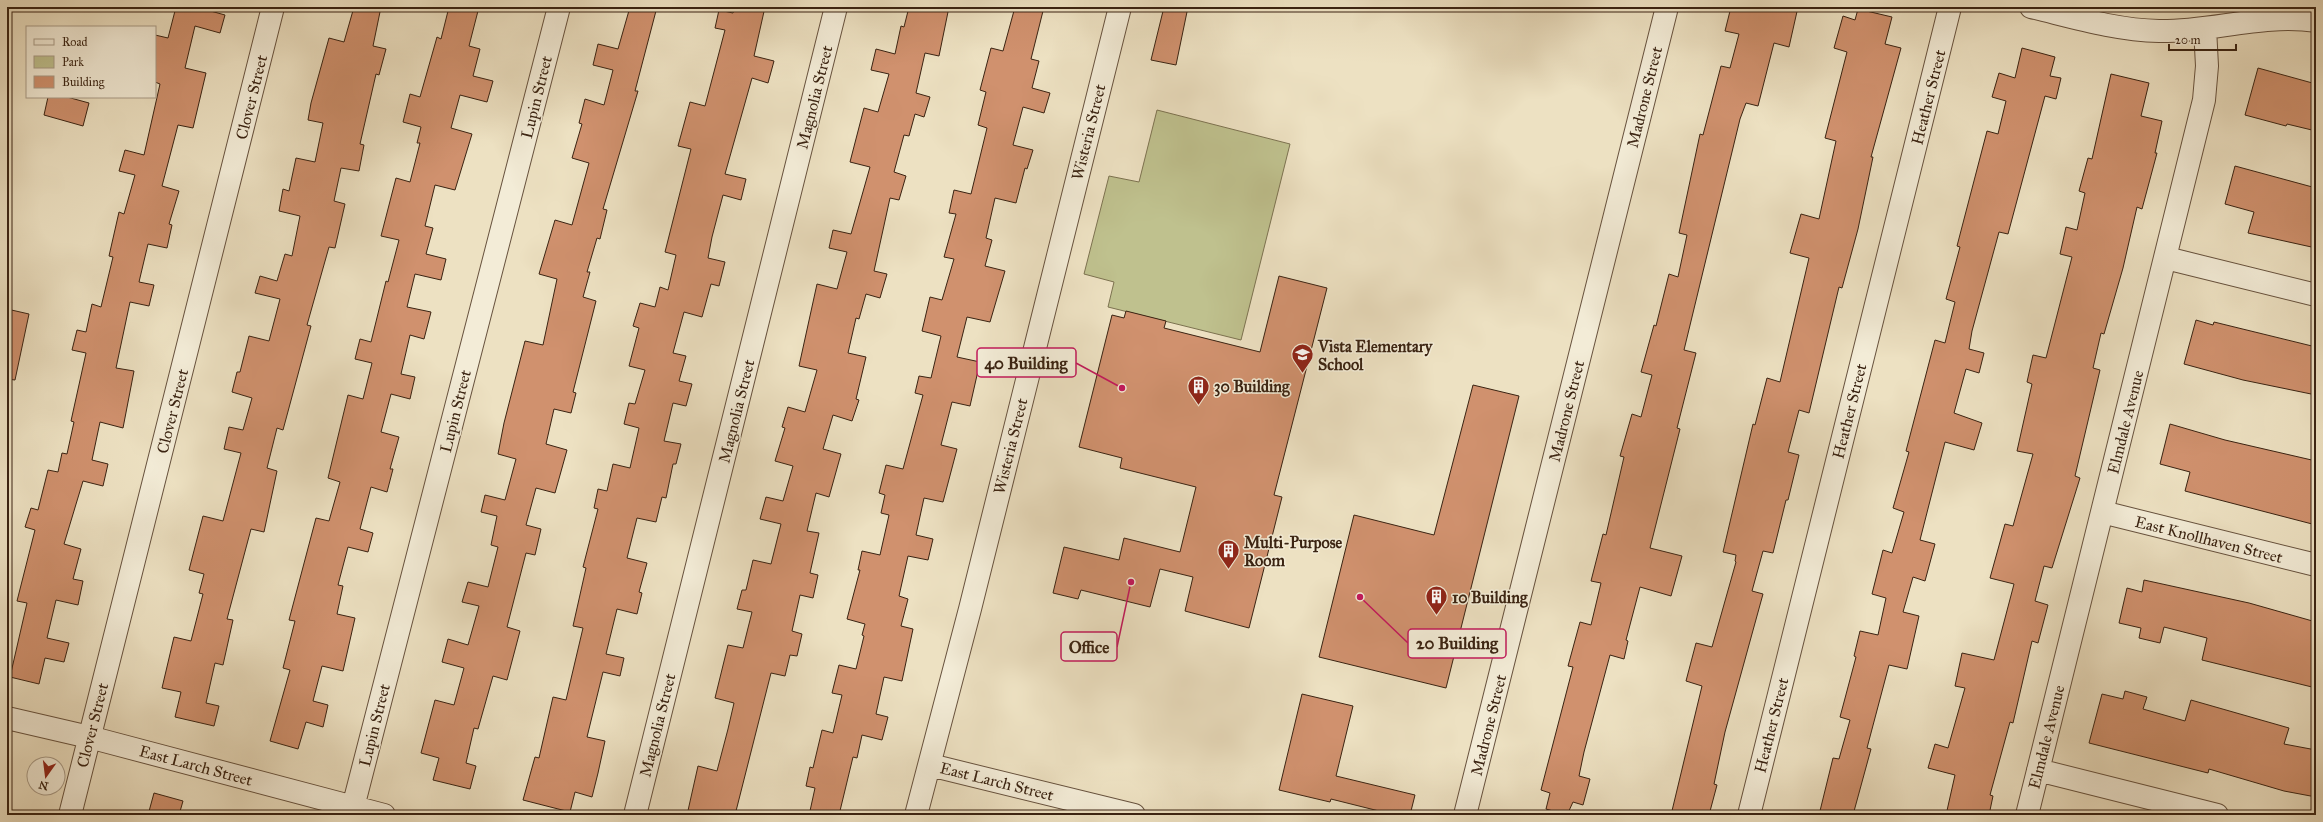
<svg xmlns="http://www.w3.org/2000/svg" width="2323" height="822" font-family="'IM FELL Great Primer',serif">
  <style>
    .green { fill: #bfc18e; stroke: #7c7250 }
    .building { fill: #d0916e; stroke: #3a2312 }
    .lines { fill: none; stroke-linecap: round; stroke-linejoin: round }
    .street-casing { stroke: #67523e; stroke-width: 24 }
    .street { stroke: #f3ecd7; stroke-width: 22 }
    .labels { text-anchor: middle; stroke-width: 3; stroke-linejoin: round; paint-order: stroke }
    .street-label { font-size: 16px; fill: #3a2312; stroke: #f3ecd7 }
    .poi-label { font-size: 16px; font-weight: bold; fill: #3a2312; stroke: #f3ecd7; text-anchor: start }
    .leader { fill: none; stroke: #c2185b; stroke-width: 1.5 }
    .callout-dot { fill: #c2185b; stroke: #f3ecd7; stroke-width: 1.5 }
    .callout { fill: #f3ecd7; stroke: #c2185b; stroke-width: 1.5 }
    .callout-label { font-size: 17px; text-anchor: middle; font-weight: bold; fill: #3a2312 }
  </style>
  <rect width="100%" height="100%" fill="#ede1c2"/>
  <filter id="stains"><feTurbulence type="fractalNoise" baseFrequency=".005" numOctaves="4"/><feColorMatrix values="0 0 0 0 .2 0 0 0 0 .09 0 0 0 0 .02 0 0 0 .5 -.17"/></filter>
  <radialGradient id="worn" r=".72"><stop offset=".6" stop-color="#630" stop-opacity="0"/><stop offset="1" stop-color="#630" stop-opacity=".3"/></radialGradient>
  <!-- green -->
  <path class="green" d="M1157,110l133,34 -49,196 -133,-33 6,-25 -30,-8 25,-98 30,6z"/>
  <!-- building -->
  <path class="building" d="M176,7h31v3l18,5 -5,18 -25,-7 -10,42 21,5 -13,55 -15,-3 -16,61 17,5 -10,33 3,1 -5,23 -19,-4 -9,38 15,3 -5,21 -19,-4 -14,66 18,3 -11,57 -23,-6 -8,38 16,4 -5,22 -20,-5 -19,63 17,5 -8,30 10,2 -5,24 -22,-5 -9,38 22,5 -5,19 -19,-4 -6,26 -29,-7 17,-74 -10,-2 18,-71 -10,-3 6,-19 7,2 10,-40 10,2 4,-19 5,1 7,-32 -3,-1 15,-68 -14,-3 5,-20 9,2 6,-28 9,3 12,-50 -4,-1 10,-44 5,2 11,-39 -16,-4 6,-21 19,5 16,-71 -5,-2v-47l13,3z
    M354,7h27l-8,39 13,3 -7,26 -3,-1 -16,70 4,1 -5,26 -18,-3 -7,33 11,3 -10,44 -6,-1 -22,78 4,1 -28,104 -6,-2 -10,40 10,3 -13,61 -13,-3 -24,90 6,1 -10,45 -8,-2 -9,40 13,3 -5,20 -39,-9 6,-25 -19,-4 12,-51 17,4 12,-47 -4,-1 5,-19 -15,-4 14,-54 20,5 18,-68 -17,-4 5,-22 14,3 9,-32 -20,-6 5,-20h3l9,-36 20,5 11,-42 -25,-6 5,-17 17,5 8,-27 7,2 8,-40 -21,-5 4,-22 6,2 7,-33 19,4 8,-39 -15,-3 3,-17 18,-65 15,4z
    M449,7h30l-10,39 11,3 -7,27 20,5 -6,21 -27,-7 -9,33 21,6 -17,56 -20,-5 -10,41 8,2 -7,26 20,5 -5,21 -26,-6 -8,33 24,5 -7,27 -14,-4 -9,39 14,3 -5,22 -19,-5 -10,38 18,5 -9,32h3l-6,23 -16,-5 -11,42 13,4 -5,19 -20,-5 -10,38 5,1 -6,28 18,4 -7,31 -5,22 -21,-5 -9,35 15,4 -5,22 -17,-5 -8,27 -28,-8 20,-71 -7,-2 12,-47 -6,-1 27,-102 13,3 11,-39 -12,-4 20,-83 15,4 9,-36 -17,-4 5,-20 11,3 15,-61 2,1 11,-42 -18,-4 15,-58 14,4 10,-39h-3l4,-16 -18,-5 7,-28 10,3 17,-60 4,2z
    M630,7h27l-22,84h3l-35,118 4,1 -7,29 -3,-1 -10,34h3l-7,25 13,4 -23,91 3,1 -5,20 -17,-4 -8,35 21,6 -12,43 -19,-5 -10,37 15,4 -6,26 -9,-2 -19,74 13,4 -13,49 -14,-4 -15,53 -4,-1 -8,35 10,3 -6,23 -37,-9 6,-22 -18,-5 14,-53 19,5 10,-37 -22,-6 6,-23 20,6 11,-39 -17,-4 6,-20 20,5 10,-40 -7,-2 6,-29 -16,-4 4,-17 20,5 11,-41 -18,-5 6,-31 21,-82 18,4 14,-66 -18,-5 16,-54 17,5 17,-62 -17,-5 10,-34 -3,-1 6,-24 19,6 9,-35 -20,-5 5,-21 20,5z
    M735,7h30l-11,49 20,5 -6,22 -16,-5 -27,96 21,5 -5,21 -18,-5 -11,42 -4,21 17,4 -6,24 -8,-2 -9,33 -18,-5 -11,41 13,3 -7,25 13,3 -6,22 -13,-3 -9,38 17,3 -5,20h-3l-7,34 -4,-1 -6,25 -19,-4 -10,40 20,5 -8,29 3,1 -5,21 -20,-5 -11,45 18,4 -4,18 -17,-4 -16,65 18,4 -7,32 -6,24 -17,-5 -5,20 -47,-12 12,-43 4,1 14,-61 13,3 17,-72 -10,-2 13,-58 -3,-1 15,-58 -4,-1 4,-19 9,2 6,-27 17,4 9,-40 -15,-4 5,-21 6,1 10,-34 -16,-4 10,-38 -6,-2 7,-23 15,4 5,-20 8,3 8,-35 -11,-3 26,-103 -13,-3 12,-44 15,4 20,-76 -10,-2 4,-18 14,3z
    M909,7h40l-10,49 -14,-3 -9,40 14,4 -6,20 -9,-3 -6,22 -5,-1 -10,37 12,4 -7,24 -9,-2 -16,73 13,3 -7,24 -14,-4 -7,25 -3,-1 -8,35 18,4 -10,42 3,1 -7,21 -19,-6 -10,34 18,5 -12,43 -13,-4 -9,38 12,2 -9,40 8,2 -5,23 -13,-3 -8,36 10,3 -5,22 -7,-1 -5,21 -14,-3 -36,142h-48l11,-49 19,5 11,-42 6,-26 -19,-5 13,-53 15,3 9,-36 -15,-3 5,-19h4l7,-30 18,4 10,-40 -21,-5 6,-22 17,4 10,-35 -18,-5 10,-33 -3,-1 6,-20 17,5 12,-42 -18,-4 18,-82 20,5 10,-37 -18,-4 4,-18 18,4 19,-67 -20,-5 14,-54 14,4 11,-38 -18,-4 5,-21 19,5 6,-28 3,1z
    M1015,7h29l-13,52 8,2 -7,27 18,5 -6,20 -21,-6 -10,38 20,5 -6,19 -2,-1 -9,35 -21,-5 -9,40 6,2 -7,26 20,5 -15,51 -23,-5 -10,40 23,5 -10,44 -18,-4 -11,43 16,4 -14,53 -19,-4 -8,37 17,4 -5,21 -20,-4 -9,40 9,3 -7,27 12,3 -11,52 -18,-4 -8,37 12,3 -6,23 -20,-5 -5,23 -4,-1 -14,58h-12l-17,-4 5,-23 -9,-2 4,-19 3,1 9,-38 11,3 9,-38 -10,-2 7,-28 17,4 8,-33 -2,-1 3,-11 -18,-5 13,-49h-2l4,-19 18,4 9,-40 -8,-2 4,-18 -6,-2 7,-28 17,4 20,-74 -8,-2 4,-17 12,2 10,-42 -19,-5 8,-34 12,3 12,-41 -10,-2 12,-43 -7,-1 5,-23 17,4 16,-66 -9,-3 8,-33 -6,-2 11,-42 12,3z
    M1164,7h24l-12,58 -25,-5z
    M1731,7l18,4 1,-4h48l-9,40 -15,-4 -16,63 -12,-3 -6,16 -56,231 12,3 -19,75 3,1 -30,119 32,8 -11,40 -31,-9 -14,53 2,1 -4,18 -14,-4 -26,97 -5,24 11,3 -7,26 -10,-3 -6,13 -21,-6 4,-16 -9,-3 32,-123 -5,-1 12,-44 11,3 10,-42 -10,-2 12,-47 3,1 18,-78 -4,-1 12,-42 9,3 11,-42 -11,-3 13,-47 2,1 13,-52 9,3 9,-42 -8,-2 21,-99 3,1 18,-69 9,2 9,-34 -14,-3z
    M1858,9l34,8 -7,27 16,4 -30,109h2l-15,72 -16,59 -3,-1 -30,126 -10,-3 -11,42 11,3 -11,45h-2l-13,53 -10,-2 -11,40 11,3 -38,138 -11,52 3,1 -8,30h-38l31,-129 -16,-5 10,-38 16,4 24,-85 -1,-1 1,-6 -13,-3 30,-128 2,1 12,-47 13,4 29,-124 -19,-5 11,-39 18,5 17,-78 -11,-3 22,-86 -13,-4 9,-32 12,4z
    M2022,48l33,9 -5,19 11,2 -5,21 -11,-3 -37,138 -9,-2 -27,99 -3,18 15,4 -5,20 -13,-4 -12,44 28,10 -8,27 -29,-8 -25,98 15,4 -10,37 -12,-4 -10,35 16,4 -12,53 -18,-4 -22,83 4,1 -18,66h-34l14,-57 6,1 11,-39 -10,-3 16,-60 -2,-1 6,-25 18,4 8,-37 -14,-4 11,-44 9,3 12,-41 -11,-4 16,-56 -3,-1 29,-111 10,3 10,-41 -9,-3 14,-52 -3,-1 30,-115 11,3 8,-33 -14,-4 7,-24 16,5z
    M2258,68l58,16v47l-29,-7 -1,2 -41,-11z
    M2111,74l38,9 -8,33 21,5 -7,32h2l-15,56 -5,-2 -14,61 -19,66 -3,-1 -8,35 7,2 -25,106 5,2 -28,90 -8,-2 -9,35 13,4 -10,38 -6,-2 -19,82 -3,-1 -20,73 3,1 -4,19h-43l9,-40 -27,-7 7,-24 13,4 17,-60 -10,-2 7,-33 32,7 20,-76 -24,-6 15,-54 8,2 20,-72 -16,-3 15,-67 -5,-2 6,-27 13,3 26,-101 -12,-3 6,-27 11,3 8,-37 -6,-2 9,-33 4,1z
    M48,97h19l22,6 -6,23 -39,-11z
    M2235,166l81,22v60l-68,-15 6,-21 -29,-8z
    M1279,276l48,12 -53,207 8,2 -33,131 -64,-17 8,-34 -33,-8 -10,38 -69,-17 -3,9 -25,-6 11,-46 55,13 5,-22 56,14 16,-65 -76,-19 2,-10 -43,-11 33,-132 12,3 2,-7 40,10 -2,7 96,24z
    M7,309l22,5 -14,66 -8,-1z
    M2196,320l17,5 1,-3 102,25v48l-73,-15 -59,-16z
    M1473,385l46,11 -73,292 -127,-31 35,-142 80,20z
    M2170,424l55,16 91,21v64l-131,-34 5,-19 -30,-8z
    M2144,580l105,23 67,19v66l-114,-28 5,-22 -43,-11 -4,16 -21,-5 2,-10 -22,-5 8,-35 15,4z
    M2125,691l22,6 -4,12 42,12 6,-21 98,28 -5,16 32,6v47l-32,-6 -75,-22 -1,4 -119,-30 13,-49 21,5z
    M1302,694l51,12 -17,70 79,19 -5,20h-15l-64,-16 -1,3 -51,-12z
    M154,793l29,8 -4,14h-31z"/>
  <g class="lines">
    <defs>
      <path id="street" d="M2031,7c42,10 84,23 128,24 52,1 105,-18 157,-10
        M2166,258l150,37
        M2102,512l214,53
        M7,718l82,19 295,78
        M930,765l204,50
        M2038,770l179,45
        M70,815l203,-808
        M351,815l208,-808
        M635,815l201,-808
        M916,815l54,-206 150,-602
        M1465,815l202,-808
        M1749,815l201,-808
        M2027,815l177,-715 3,-34 -2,-38"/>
    </defs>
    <!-- street casing -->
    <use href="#street" class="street-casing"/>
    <!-- street -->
    <use href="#street" class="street"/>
  </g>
  <!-- icons -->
  <defs>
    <symbol id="school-pin" viewBox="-11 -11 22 30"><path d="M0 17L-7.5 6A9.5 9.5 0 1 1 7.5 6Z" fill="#8f2418" stroke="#f3ecd7"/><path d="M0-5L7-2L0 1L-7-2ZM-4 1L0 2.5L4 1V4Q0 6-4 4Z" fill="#fff"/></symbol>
    <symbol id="building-pin" viewBox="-11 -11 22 30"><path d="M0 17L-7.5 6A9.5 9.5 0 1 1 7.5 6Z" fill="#8f2418" stroke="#f3ecd7"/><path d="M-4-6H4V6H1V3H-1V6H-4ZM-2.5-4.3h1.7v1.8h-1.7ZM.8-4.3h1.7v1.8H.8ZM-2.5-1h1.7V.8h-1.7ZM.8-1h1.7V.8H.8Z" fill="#fff"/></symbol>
  </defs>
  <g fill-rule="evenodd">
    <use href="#school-pin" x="1290" y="342" width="25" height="34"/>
    <use href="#building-pin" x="1186" y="374" width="25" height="34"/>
    <use href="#building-pin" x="1216" y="538" width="25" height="34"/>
    <use href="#building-pin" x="1424" y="584" width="25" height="34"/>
  </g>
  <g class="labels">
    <!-- street labels -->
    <g class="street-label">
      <text transform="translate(251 97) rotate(-76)" y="6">Clover Street</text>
      <text transform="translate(536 97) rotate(-76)" y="6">Lupin Street</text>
      <text transform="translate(814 97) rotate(-76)" y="6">Magnolia Street</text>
      <text transform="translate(1644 97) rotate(-76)" y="6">Madrone Street</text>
      <text transform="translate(1928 97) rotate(-76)" y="6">Heather Street</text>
      <text transform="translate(1088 132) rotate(-76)" y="6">Wisteria Street</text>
      <text transform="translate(172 411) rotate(-76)" y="6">Clover Street</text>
      <text transform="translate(455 411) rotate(-76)" y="6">Lupin Street</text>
      <text transform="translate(736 411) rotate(-76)" y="6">Magnolia Street</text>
      <text transform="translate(1566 411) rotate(-76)" y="6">Madrone Street</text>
      <text transform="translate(1849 411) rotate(-76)" y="6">Heather Street</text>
      <text transform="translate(2125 422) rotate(-76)" y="6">Elmdale Avenue</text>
      <text transform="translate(1010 446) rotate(-76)" y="6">Wisteria Street</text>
      <text transform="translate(2209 539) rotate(14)" y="6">East Knollhaven Street</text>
      <text transform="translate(92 725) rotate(-76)" y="6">Clover Street</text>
      <text transform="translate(374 725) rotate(-76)" y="6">Lupin Street</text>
      <text transform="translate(657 725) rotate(-76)" y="6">Magnolia Street</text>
      <text transform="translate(1488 725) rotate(-76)" y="6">Madrone Street</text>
      <text transform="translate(1771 725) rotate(-76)" y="6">Heather Street</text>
      <text transform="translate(2046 737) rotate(-76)" y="6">Elmdale Avenue</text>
      <text transform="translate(196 765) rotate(15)" y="6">East Larch Street</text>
      <text transform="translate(997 781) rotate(14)" y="6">East Larch Street</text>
    </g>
    <!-- poi labels -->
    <g class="poi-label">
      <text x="1318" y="352">Vista Elementary<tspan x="1318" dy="18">School</tspan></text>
      <text x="1214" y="392">30 Building</text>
      <text x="1244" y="548">Multi-Purpose<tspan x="1244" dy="18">Room</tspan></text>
      <text x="1452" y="603">10 Building</text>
    </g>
  </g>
  <!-- callouts -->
  <path class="leader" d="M1122 388L1076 363M1360 597L1408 643M1131 582L1117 647"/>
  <g class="callout-dot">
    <circle cx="1122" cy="388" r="4"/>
    <circle cx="1360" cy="597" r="4"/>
    <circle cx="1131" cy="582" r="4"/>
  </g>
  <g class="callout">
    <rect x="977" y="348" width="99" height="29" rx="4"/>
    <rect x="1408" y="629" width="98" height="29" rx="4"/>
    <rect x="1061" y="632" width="56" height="29" rx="4"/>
  </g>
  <g class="callout-label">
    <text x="1026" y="369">40 Building</text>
    <text x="1457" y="649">20 Building</text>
    <text x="1089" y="653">Office</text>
  </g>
  <!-- margin -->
  <rect width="2323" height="822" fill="none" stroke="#ede1c2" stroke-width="24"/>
  <rect x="8" y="8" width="2307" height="806" fill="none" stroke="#3a2312" stroke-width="2"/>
  <rect x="12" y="12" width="2299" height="798" fill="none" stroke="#3a2312"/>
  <!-- legend -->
  <rect x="26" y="26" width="130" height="72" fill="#f3ecd7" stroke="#a99c88"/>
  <rect x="34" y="39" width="20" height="6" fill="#f3ecd7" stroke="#a99c88"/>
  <text x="62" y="46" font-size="12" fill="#3a2312">Road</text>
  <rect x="34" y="56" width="20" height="12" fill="#bfc18e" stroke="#a99c88"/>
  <text x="62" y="66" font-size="12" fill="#3a2312">Park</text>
  <rect x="34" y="76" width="20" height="12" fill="#d0916e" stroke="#a99c88"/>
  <text x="62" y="86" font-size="12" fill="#3a2312">Building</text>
  <!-- north arrow -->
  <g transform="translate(46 776) rotate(194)"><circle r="19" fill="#f3ecd7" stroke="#a99c88"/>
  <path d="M0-3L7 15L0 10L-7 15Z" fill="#8f2418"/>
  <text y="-6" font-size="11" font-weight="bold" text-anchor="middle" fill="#3a2312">N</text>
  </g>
  <!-- scale -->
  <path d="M2169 44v6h67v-6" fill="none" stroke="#3a2312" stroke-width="2"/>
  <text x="2175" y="44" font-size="12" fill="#3a2312" stroke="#f3ecd7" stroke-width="3" paint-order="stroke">20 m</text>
  <rect width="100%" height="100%" filter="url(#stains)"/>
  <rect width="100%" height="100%" fill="url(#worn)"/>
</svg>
